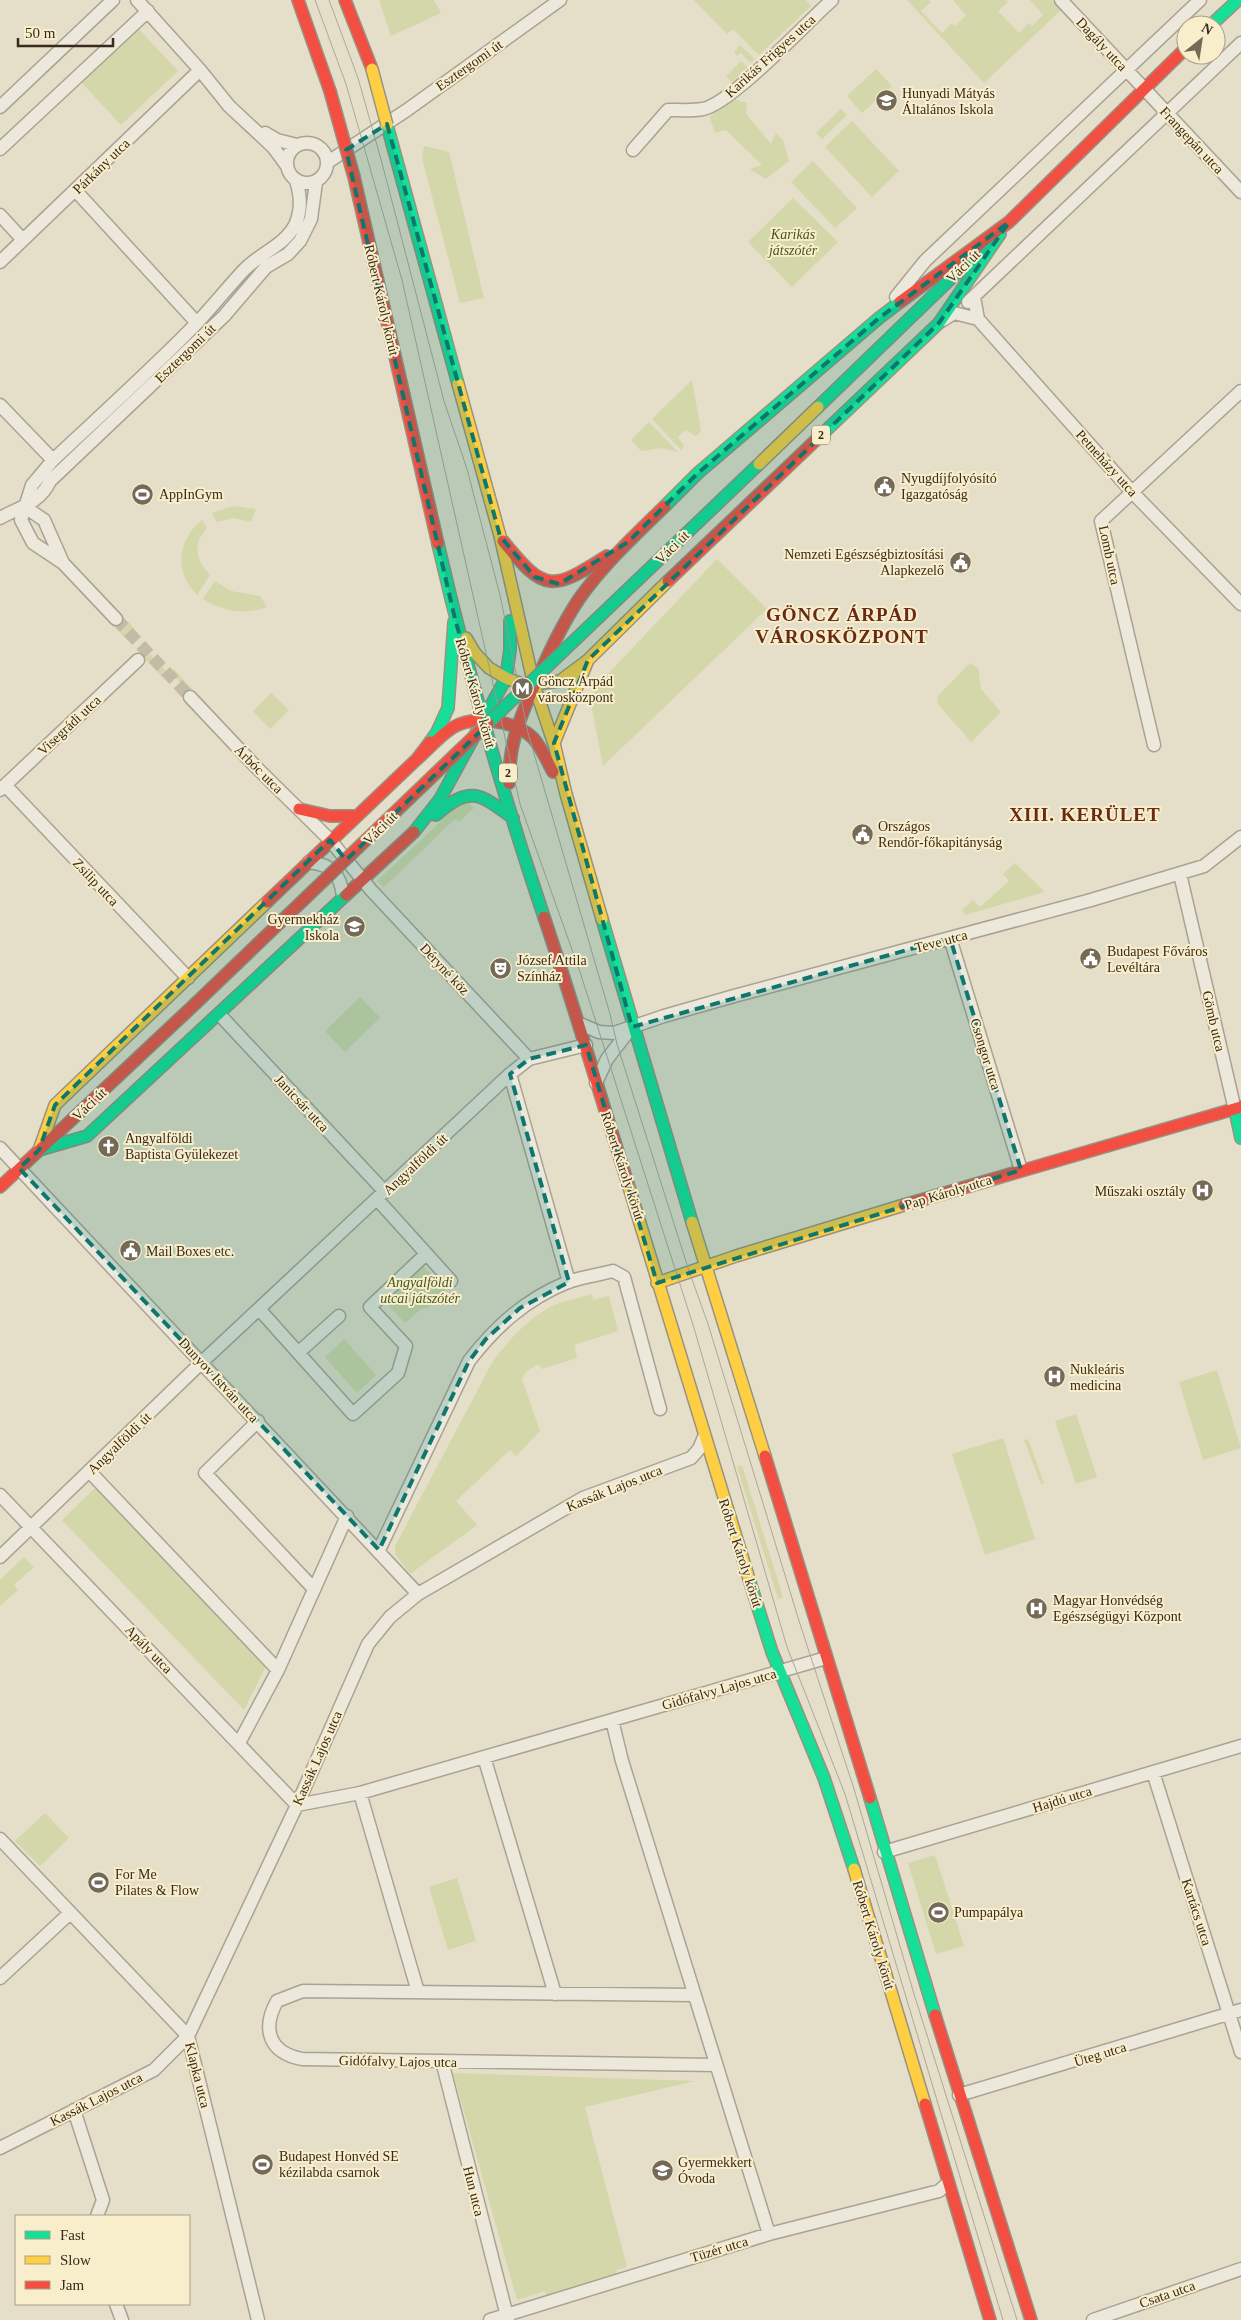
<svg xmlns="http://www.w3.org/2000/svg" width="1241" height="2320" font-family="Georgia,serif">
  <style>
    .green { fill: #d3d7a9 }
    .lines { fill: none; stroke-linecap: round; stroke-linejoin: round }
    .street-tunnel { stroke: #c3bba6; stroke-width: 12; stroke-dasharray: 12 6; stroke-linecap: butt }
    .street-casing { stroke: #aaa293; stroke-width: 15 }
    .fast-casing { stroke: #999282; stroke-width: 14 }
    .slow-casing { stroke: #999282; stroke-width: 14 }
    .jam-casing { stroke: #999282; stroke-width: 14 }
    .street { stroke: #ece8db; stroke-width: 12 }
    .fast { stroke: #16e098; stroke-width: 11 }
    .slow { stroke: #ffcf43; stroke-width: 11 }
    .jam { stroke: #f24e42; stroke-width: 11 }
    .tram { stroke: #aba79c; stroke-width: 1 }
    .fast-bridge-casing { stroke: #999282; stroke-width: 14; stroke-linecap: butt }
    .slow-bridge-casing { stroke: #999282; stroke-width: 14; stroke-linecap: butt }
    .jam-bridge-casing { stroke: #999282; stroke-width: 14; stroke-linecap: butt }
    .fast-bridge { stroke: #16e098; stroke-width: 11 }
    .slow-bridge { stroke: #ffcf43; stroke-width: 11 }
    .jam-bridge { stroke: #f24e42; stroke-width: 11 }
    .marked { fill: #0f766e; fill-opacity: 0.2; stroke: #0f766e; stroke-width: 4; stroke-dasharray: 10 6; stroke-linejoin: round }
    .labels { text-anchor: middle; stroke-width: 4; stroke-linejoin: round; paint-order: stroke }
    .shield { fill: #f9eecc; stroke: #73654f; stroke-width: 1 }
    .shield-label { font-size: 12px; font-weight: bold; fill: #392a1a }
    .street-label { font-size: 14px; fill: #392a1a; stroke: #f9eecc }
    .poi-label { font-size: 14px; fill: #392a1a; stroke: #f9eecc; text-anchor: start }
    .park-label { font-size: 14px; font-style: italic; fill: #46571f; stroke: #f9eecc }
    .district-label { font-size: 19px; font-weight: bold; letter-spacing: 1px; fill: #692b15; stroke: #f9eecc }
  </style>
  <rect width="100%" height="100%" fill="#e5dfc9"/>
  <!-- green -->
  <path class="green" d="M379,0h55l7,13 -50,23z
    M694,0h112l5,6 -52,49 -26,-26 -6,5z
    M907,0h22l2,2 -10,9 21,22 10,-10 3,3 11,-11 -13,-15h53l2,2 -10,9 21,22 10,-10 3,3 11,-11 -13,-15h22l9,10 -77,73z
    M138,28l40,43 -57,54 -40,-43z
    M740,45l15,14 -5,4 -9,-10 -4,3 -3,-4z
    M741,61l6,6 -15,15 -6,-6z
    M876,69l16,17 -30,27 -15,-17z
    M737,100l10,3 -1,11 25,30 5,-11 7,7 6,21 -23,18 -16,-10 12,-4 -36,-35 -11,3 -5,-15c7,-12 13,-16 27,-18z
    M841,109l6,6 -25,24 -6,-6z
    M852,121l47,50 -27,26 -47,-50z
    M424,146l25,6 35,146 -24,5 -38,-145z
    M813,161l44,47 -22,20 -44,-46z
    M793,198l45,44 -46,45 -44,-45z
    M692,380l9,51 -5,5 -11,-6 -7,7 6,9 -3,4 -29,-31z
    M649,422l29,30 -16,-4 -21,3 -10,-11z
    M233,506l23,3 -5,13 -17,-4 -17,4 -5,-9z
    M202,520l5,8c-15,16 -11,32 3,47l-13,20c-23,-23 -20,-55 5,-75z
    M717,559l50,50 -164,157 -13,-68 15,-21z
    M215,581l16,10 29,5 7,11c-23,8 -43,5 -64,-8z
    M123,616l11,12 -10,9 -11,-12z
    M150,654l19,20 5,-5 21,23 -4,3 -17,-19h-13l-16,-17z
    M970,663l8,5 3,21 20,23 -30,30 -33,-38 -1,-7z
    M271,693l18,17 -19,19 -17,-18z
    M465,799l9,9 -15,14 -4,-3 -71,68 -7,-6z
    M1015,863l30,29 -80,23 -3,-5 11,-10 7,7 29,-26 -6,-7z
    M360,997l20,21 -35,34 -20,-21z
    M422,1265l23,23v5l-17,15 -7,1 -16,14 -21,-22z
    M592,1294l1,6 16,-4 9,35 -44,14 3,13 -35,11 -4,-5 -12,8 -4,7 18,52 -24,25 -6,-6 -54,51 21,24 -67,49 -15,-20v-8l98,-185c17,-22 35,-43 61,-56 11,-5 26,-7 38,-11z
    M344,1339l32,36 -19,18 -32,-36z
    M1217,1370l24,78 -38,12 -24,-78z
    M1076,1414l21,63 -21,7 -21,-63z
    M1003,1438l32,101 -50,16 -33,-101z
    M1028,1439l16,44 -3,1 -17,-44z
    M742,1465l41,132 -5,2 -41,-132z
    M97,1486l170,178 -23,46 -182,-190z
    M24,1557l10,10 -20,18 4,5 -18,16v-26z
    M45,1813l24,25 -29,28 -25,-25z
    M935,1855l29,91 -28,8 -28,-91z
    M457,1878l19,63 -28,9 -19,-63z
    M453,2073l242,8 -110,26 42,160 -11,3 1,5 -70,22 -2,-6 -28,9z"/>
  <g class="lines">
    <!-- street-tunnel -->
    <path class="street-tunnel" d="M116,619l74,78"/>
    <defs>
      <path id="street" d="M137,0l63,70 29,36 44,41 14,19
        M1061,0l180,192
        M0,107l113,-107
        M265,133l12,7 20,5
        M287 163a20 20 0 1 1 40 0a20 20 0 1 1-40 0Z
        M0,149l148,-138
        M633,150l35,-40c11,0 24,1 35,-1 29,-6 103,-86 129,-109
        M328,162l79,-52 153,-110
        M76,191l121,132
        M0,215l23,25
        M0,262l200,-192
        M896,297l29,-36 275,-261
        M974,297l4,22 154,173 109,112
        M968,302l273,-259
        M943,320l11,-7 24,6
        M0,405l53,55
        M25,507l19,13 19,43
        M0,518c20,-11 40,-15 50,-37l174,-165 42,-49 22,-13 12,-13 11,-22 5,-37
        M116,619l-53,-56 -30,-20 -12,-23 11,-35 21,-25c48,-45 97,-89 143,-136 17,-18 32,-37 48,-54 16,-17 40,-24 51,-45 7,-15 6,-29 1,-44
        M190,697l67,71 73,72 41,50 158,169
        M1154,745l-53,-224 140,-130
        M5,785l183,193
        M0,790l138,-130
        M309,862c23,3 31,11 34,34
        M1180,874l55,236
        M950,938l71,232
        M219,1014l166,178
        M580,1024l19,8 15,1 50,-17 70,-20 357,-96 113,-34 37,-29
        M510,1074l59,208
        M596,1083l11,-24 25,-32
        M0,1148l418,446
        M377,1199l74,82
        M259,1309l94,105 45,-41 8,-27 -36,-39 56,-53
        M299,1352l40,-36
        M258,1421l-53,52 109,116
        M90,1472l188,198
        M0,1495l297,310 63,-12 466,-135
        M379,1550l90,-189c27,-35 57,-62 99,-79 14,-5 30,-7 45,-11l11,6 36,132
        M0,1557l202,-195 308,-288 19,-15 57,-14
        M612,1720l10,41 147,473
        M239,1743l39,-73 69,-154
        M484,1757l71,237
        M1153,1772l88,280
        M360,1793l58,199
        M0,1839l188,197 70,284
        M884,1852l357,-106
        M0,1978l70,-65
        M694,1995l-391,-4 -26,10c-16,29 -7,52 25,58l414,6
        M442,2061l66,259
        M959,2095l282,-85
        M74,2110l29,90 -6,16
        M0,2148l154,-78 34,-34 109,-231 71,-161 22,-27 28,-23 165,-96 108,-40 8,-9 5,-12
        M116,2304l6,16
        M490,2320l279,-86 170,-43 9,-8
        M1093,2320l148,-51"/>
      <path id="fast" d="M1211,25l27,-25
        M387,125l71,259
        M818,407l152,-147
        M816,440l123,-117 61,-89
        M665,506l33,-33 181,-155 21,-16
        M438,544c29,126 65,251 106,373
        M430,742l7,-10 11,-24 6,-86
        M436,815c34,-30 43,-22 77,3
        M414,832l26,-33 66,-121 4,-28v-29
        M602,919l90,303
        M1235,1110l6,28
        M39,1150l48,-14 259,-241
        M749,1579l23,73 52,126 30,91
        M870,1798l65,217"/>
      <path id="slow" d="M458,384l42,152 34,149 21,62
        M466,638l9,15 14,15 17,10 19,7 35,-4 28,-21 80,-79
        M588,660l-34,83 12,51 36,125
        M39,1150l16,-45 212,-203
        M628,1184l121,395
        M692,1222l73,234
        M657,1283l79,-27 168,-51
        M854,1869l71,235"/>
      <path id="jam" d="M298,0l32,91
        M345,0l27,69
        M354,177l84,367
        M900,302l109,-80 177,-174
        M503,541c42,52 49,50 104,15
        M668,581l148,-141
        M417,759c12,-10 22,-23 35,-31 21,-14 64,-7 81,10 9,10 14,23 20,34
        M509,783c0,-40 10,-63 26,-99 13,-29 26,-58 44,-85 23,-33 57,-65 86,-93
        M299,809l31,7h26
        M346,895l68,-63
        M267,902l150,-143 13,-17
        M544,917c30,89 56,178 84,267
        M0,1187l195,-183
        M904,1205l337,-98
        M765,1456l105,342
        M935,2015l96,305
        M925,2104l65,216"/>
    </defs>
    <!-- street casing -->
    <use href="#street" class="street-casing"/>
    <!-- fast casing -->
    <use href="#fast" class="fast-casing"/>
    <!-- slow casing -->
    <use href="#slow" class="slow-casing"/>
    <!-- jam casing -->
    <use href="#jam" class="jam-casing"/>
    <!-- street -->
    <use href="#street" class="street"/>
    <!-- fast -->
    <use href="#fast" class="fast"/>
    <!-- slow -->
    <use href="#slow" class="slow"/>
    <!-- jam -->
    <use href="#jam" class="jam"/>
    <!-- tram -->
    <path class="tram" d="M315,0l31,84 56,196 118,524 60,168 114,356 93,319 58,147 158,526
      M329,0l29,78 24,85 62,238 23,68 33,126 28,138 82,281 7,30 72,227 19,53 92,300 54,165 60,205 103,326"/>
    <defs>
      <path id="fast-bridge" d="M488,723l271,-259"/>
      <path id="slow-bridge" d="M372,69l15,56
        M759,464l59,-57"/>
      <path id="jam-bridge" d="M330,91l24,86
        M195,1004l293,-281"/>
    </defs>
    <!-- fast-bridge casing -->
    <use href="#fast-bridge" class="fast-bridge-casing"/>
    <!-- slow-bridge casing -->
    <use href="#slow-bridge" class="slow-bridge-casing"/>
    <!-- jam-bridge casing -->
    <use href="#jam-bridge" class="jam-bridge-casing"/>
    <!-- fast-bridge -->
    <use href="#fast-bridge" class="fast-bridge"/>
    <!-- slow-bridge -->
    <use href="#slow-bridge" class="slow-bridge"/>
    <!-- jam-bridge -->
    <use href="#jam-bridge" class="jam-bridge"/>
  </g>
  <!-- marked area -->
  <path class="marked" d="M387,124l113,412 35,41 24,7 69,-42 70,-69 181,-155 130,-96 -70,101 -351,337 -34,83 78,284 318,-89 71,232 -364,113 -71,-238 -57,14 -19,15 59,208 -49,26 -34,31 -17,22 -90,189 -360,-382 20,-18 16,-45 275,-265 16,20 140,-134 -31,-107 -109,-469z"/>
  <!-- icons -->
  <defs>
    <symbol id="school-disc" viewBox="-11 -11 22 22"><circle r="9.5" fill="#756957" stroke="#f9eecc"/><path d="M0-5L7-2L0 1L-7-2ZM-4 1L0 2.5L4 1V4Q0 6-4 4Z" fill="#fff"/></symbol>
    <symbol id="civic-disc" viewBox="-11 -11 22 22"><circle r="9.5" fill="#756957" stroke="#f9eecc"/><path d="M-.6-6.5H3V-4.5H.6V-3L4-1V1h2V6H-6V1h2V-1L-.6-3ZM-1.2 2.5V6h2.4V2.5Z" fill="#fff"/></symbol>
    <symbol id="stadium-disc" viewBox="-11 -11 22 22"><circle r="9.5" fill="#756957" stroke="#f9eecc"/><path d="M0-5a6.5 5 0 1 0 0 10a6.5 5 0 1 0 0-10ZM-3.5-1.8h7v3.6h-7Z" fill="#fff"/></symbol>
    <symbol id="metro-disc" viewBox="-11 -11 22 22"><circle r="9.5" fill="#756957" stroke="#f9eecc"/><path d="M-5.5 5V-5H-3L0 0L3-5H5.5V5H3V-.5L0 4L-3-.5V5Z" fill="#fff"/></symbol>
    <symbol id="theatre-disc" viewBox="-11 -11 22 22"><circle r="9.5" fill="#756957" stroke="#f9eecc"/><path d="M-5-5.5Q0-4 5-5.5V0Q5 5 0 6Q-5 5-5 0ZM-3.3-2.5H-1v1.5H-3.3ZM1-2.5H3.3v1.5H1ZM-2.8 1Q0 5.5 2.8 1Z" fill="#fff"/></symbol>
    <symbol id="church-disc" viewBox="-11 -11 22 22"><circle r="9.5" fill="#756957" stroke="#f9eecc"/><path d="M-1.2-6h2.4v3.5h3.3v2.4h-3.3V6h-2.4V-.1h-3.3v-2.4h3.3Z" fill="#fff"/></symbol>
    <symbol id="hospital-disc" viewBox="-11 -11 22 22"><circle r="9.5" fill="#756957" stroke="#f9eecc"/><path d="M-5-5h3v3.5h4V-5h3V5h-3V1.5h-4V5h-3Z" fill="#fff"/></symbol>
  </defs>
  <g fill-rule="evenodd">
    <use href="#school-disc" x="874" y="88" width="25" height="25"/>
    <use href="#civic-disc" x="872" y="474" width="25" height="25"/>
    <use href="#stadium-disc" x="130" y="482" width="25" height="25"/>
    <use href="#civic-disc" x="948" y="550" width="25" height="25"/>
    <use href="#metro-disc" x="510" y="676" width="25" height="25"/>
    <use href="#civic-disc" x="850" y="822" width="25" height="25"/>
    <use href="#school-disc" x="342" y="914" width="25" height="25"/>
    <use href="#civic-disc" x="1078" y="946" width="25" height="25"/>
    <use href="#theatre-disc" x="488" y="956" width="25" height="25"/>
    <use href="#church-disc" x="96" y="1134" width="25" height="25"/>
    <use href="#hospital-disc" x="1190" y="1178" width="25" height="25"/>
    <use href="#civic-disc" x="118" y="1238" width="25" height="25"/>
    <use href="#hospital-disc" x="1042" y="1364" width="25" height="25"/>
    <use href="#hospital-disc" x="1024" y="1596" width="25" height="25"/>
    <use href="#stadium-disc" x="86" y="1870" width="25" height="25"/>
    <use href="#stadium-disc" x="926" y="1900" width="25" height="25"/>
    <use href="#stadium-disc" x="250" y="2152" width="25" height="25"/>
    <use href="#school-disc" x="650" y="2158" width="25" height="25"/>
  </g>
  <g class="labels">
    <!-- shield labels -->
    <g class="shield">
      <rect x="812" y="425.5" width="18" height="19" rx="4"/>
      <rect x="499" y="763.5" width="18" height="19" rx="4"/>
    </g>
    <g class="shield-label">
      <text x="821" y="439">2</text>
      <text x="508" y="777">2</text>
    </g>
    <!-- street labels -->
    <g class="street-label">
      <text transform="translate(1102 44) rotate(47)" y="5">Dagály utca</text>
      <text transform="translate(770 56) rotate(-42)" y="5">Karikás Frigyes utca</text>
      <text transform="translate(469 65) rotate(-35)" y="5">Esztergomi út</text>
      <text transform="translate(1192 140) rotate(47)" y="5">Frangepán utca</text>
      <text transform="translate(101 166) rotate(-44)" y="5">Párkány utca</text>
      <text transform="translate(963 266) rotate(-44)" y="5">Váci út</text>
      <text transform="translate(382 300) rotate(77)" y="5">Róbert Károly körút</text>
      <text transform="translate(185 353) rotate(-44)" y="5">Esztergomi út</text>
      <text transform="translate(1107 463) rotate(48)" y="5">Petneházy utca</text>
      <text transform="translate(672 547) rotate(-44)" y="5">Váci út</text>
      <text transform="translate(1110 555) rotate(78)" y="5">Lomb utca</text>
      <text transform="translate(476 693) rotate(74)" y="5">Róbert Károly körút</text>
      <text transform="translate(69 725) rotate(-43)" y="5">Visegrádi utca</text>
      <text transform="translate(259 769) rotate(45)" y="5">Árbóc utca</text>
      <text transform="translate(380 828) rotate(-44)" y="5">Váci út</text>
      <text transform="translate(96 882) rotate(47)" y="5">Zsilip utca</text>
      <text transform="translate(941 941) rotate(-15)" y="5">Teve utca</text>
      <text transform="translate(445 969) rotate(47)" y="5">Déryné köz</text>
      <text transform="translate(1214 1021) rotate(77)" y="5">Gömb utca</text>
      <text transform="translate(986 1054) rotate(73)" y="5">Csongor utca</text>
      <text transform="translate(302 1103) rotate(47)" y="5">Janicsár utca</text>
      <text transform="translate(89 1104) rotate(-43)" y="5">Váci út</text>
      <text transform="translate(415 1164) rotate(-43)" y="5">Angyalföldi út</text>
      <text transform="translate(623 1166) rotate(72)" y="5">Róbert Károly körút</text>
      <text transform="translate(948 1192) rotate(-17)" y="5">Pap Károly utca</text>
      <text transform="translate(219 1380) rotate(47)" y="5">Dunyov István utca</text>
      <text transform="translate(119 1443) rotate(-44)" y="5">Angyalföldi út</text>
      <text transform="translate(614 1488) rotate(-22)" y="5">Kassák Lajos utca</text>
      <text transform="translate(741 1553) rotate(72)" y="5">Róbert Károly körút</text>
      <text transform="translate(149 1649) rotate(46)" y="5">Apály utca</text>
      <text transform="translate(719 1689) rotate(-16)" y="5">Gidófalvy Lajos utca</text>
      <text transform="translate(317 1758) rotate(-66)" y="5">Kassák Lajos utca</text>
      <text transform="translate(1062 1799) rotate(-17)" y="5">Hajdú utca</text>
      <text transform="translate(1197 1912) rotate(72)" y="5">Kartács utca</text>
      <text transform="translate(874 1935) rotate(73)" y="5">Róbert Károly körút</text>
      <text transform="translate(1100 2054) rotate(-17)" y="5">Üteg utca</text>
      <text transform="translate(398 2061) rotate(1)" y="5">Gidófalvy Lajos utca</text>
      <text transform="translate(198 2075) rotate(76)" y="5">Klapka utca</text>
      <text transform="translate(96 2099) rotate(-27)" y="5">Kassák Lajos utca</text>
      <text transform="translate(474 2191) rotate(76)" y="5">Hun utca</text>
      <text transform="translate(719 2249) rotate(-17)" y="5">Tüzér utca</text>
      <text transform="translate(1167 2294) rotate(-19)" y="5">Csata utca</text>
    </g>
    <!-- poi labels -->
    <g class="poi-label">
      <text x="902" y="98">Hunyadi Mátyás<tspan x="902" dy="16">Általános Iskola</tspan></text>
      <text x="901" y="483">Nyugdíjfolyósító<tspan x="901" dy="16">Igazgatóság</tspan></text>
      <text x="159" y="499">AppInGym</text>
      <text x="944" y="559" text-anchor="end">Nemzeti Egészségbiztosítási<tspan x="944" dy="16">Alapkezelő</tspan></text>
      <text x="538" y="686">Göncz Árpád<tspan x="538" dy="16">városközpont</tspan></text>
      <text x="878" y="831">Országos<tspan x="878" dy="16">Rendőr-főkapitányság</tspan></text>
      <text x="339" y="924" text-anchor="end">Gyermekház<tspan x="339" dy="16">Iskola</tspan></text>
      <text x="1107" y="956">Budapest Főváros<tspan x="1107" dy="16">Levéltára</tspan></text>
      <text x="517" y="965">József Attila<tspan x="517" dy="16">Színház</tspan></text>
      <text x="125" y="1143">Angyalföldi<tspan x="125" dy="16">Baptista Gyülekezet</tspan></text>
      <text x="1186" y="1196" text-anchor="end">Műszaki osztály</text>
      <text x="146" y="1256">Mail Boxes etc.</text>
      <text x="1070" y="1374">Nukleáris<tspan x="1070" dy="16">medicina</tspan></text>
      <text x="1053" y="1605">Magyar Honvédség<tspan x="1053" dy="16">Egészségügyi Központ</tspan></text>
      <text x="115" y="1879">For Me<tspan x="115" dy="16">Pilates &amp; Flow</tspan></text>
      <text x="954" y="1917">Pumpapálya</text>
      <text x="279" y="2161">Budapest Honvéd SE<tspan x="279" dy="16">kézilabda csarnok</tspan></text>
      <text x="678" y="2167">Gyermekkert<tspan x="678" dy="16">Óvoda</tspan></text>
    </g>
    <!-- park labels -->
    <g class="park-label">
      <text x="793" y="239">Karikás<tspan x="793" dy="16">játszótér</tspan></text>
      <text x="420" y="1287">Angyalföldi<tspan x="420" dy="16">utcai játszótér</tspan></text>
    </g>
    <!-- district labels -->
    <g class="district-label">
      <text x="842" y="621">GÖNCZ ÁRPÁD<tspan x="842" dy="22">VÁROSKÖZPONT</tspan></text>
      <text x="1085" y="821">XIII. KERÜLET</text>
    </g>
  </g>
  <!-- legend -->
  <rect x="15" y="2215" width="175" height="90" fill="#f9eecc" stroke="#aca085"/>
  <rect x="25" y="2231" width="25" height="8" fill="#16e098" stroke="#aca085"/>
  <text x="60" y="2240" font-size="15" fill="#392a1a">Fast</text>
  <rect x="25" y="2256" width="25" height="8" fill="#ffcf43" stroke="#aca085"/>
  <text x="60" y="2265" font-size="15" fill="#392a1a">Slow</text>
  <rect x="25" y="2281" width="25" height="8" fill="#f24e42" stroke="#aca085"/>
  <text x="60" y="2290" font-size="15" fill="#392a1a">Jam</text>
  <!-- north arrow -->
  <g transform="translate(1201 40) rotate(30)"><circle r="24" fill="#f9eecc" stroke="#aca085"/>
  <path d="M0-4L9 19L0 12L-9 19Z" fill="#756957"/>
  <text y="-8" font-size="14" font-weight="bold" text-anchor="middle" fill="#392a1a">N</text>
  </g>
  <!-- scale -->
  <path d="M18 38v8h95v-8" fill="none" stroke="#392a1a" stroke-width="2.5"/>
  <text x="25" y="38" font-size="15" fill="#392a1a" stroke="#f9eecc" stroke-width="4" paint-order="stroke">50 m</text>
</svg>
